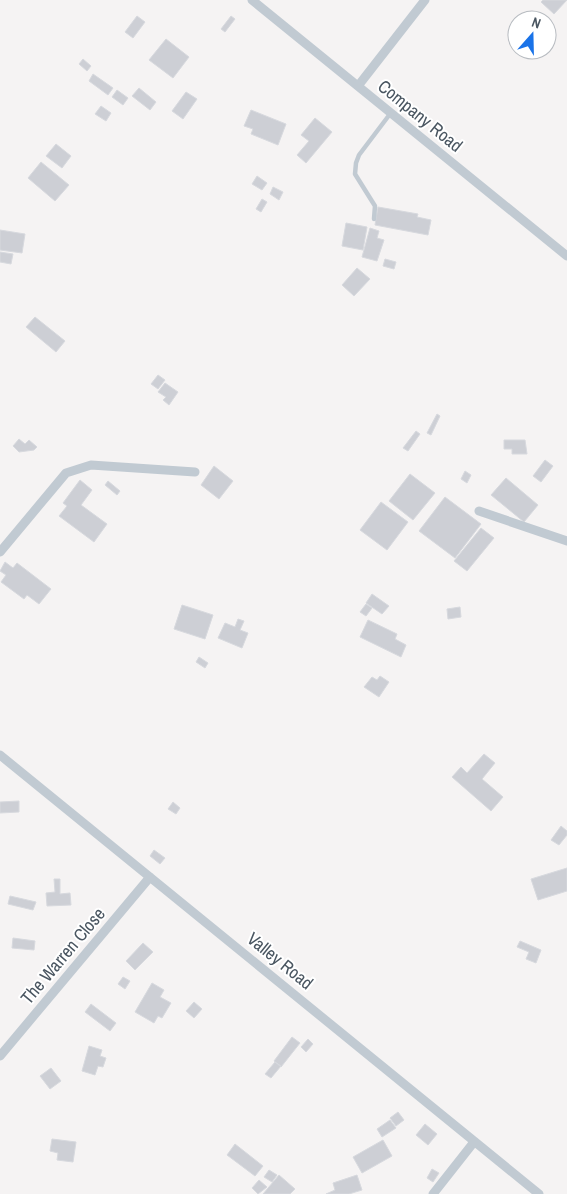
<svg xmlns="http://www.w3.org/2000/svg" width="567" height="1194" font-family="'Archivo Narrow',sans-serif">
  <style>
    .building { fill: #cdcfd5; stroke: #d7d9de }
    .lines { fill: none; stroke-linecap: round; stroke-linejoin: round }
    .service { stroke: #c1cad2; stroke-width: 4.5 }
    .minor { stroke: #c1cad2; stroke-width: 9 }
    .labels { text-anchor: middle; stroke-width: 4; stroke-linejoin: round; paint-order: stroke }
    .street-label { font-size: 18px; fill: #4a5661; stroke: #fff }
  </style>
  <rect width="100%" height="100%" fill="#f5f3f3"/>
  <!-- building -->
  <path class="building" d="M543,0h24l-13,14 -13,-12z
    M137,16l8,6 -12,16 -8,-6z
    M231,16l4,3 -10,13 -4,-3z
    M166,39l23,18 -16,21 -24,-18z
    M83,59l8,7 -4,5 -8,-7z
    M93,74l20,14 -5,7 -19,-14z
    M139,88l17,14 -6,8 -18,-14z
    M117,90l11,8 -5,7 -11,-8z
    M186,92l11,7 -14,20 -11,-8z
    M101,106l10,7 -5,8 -11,-7z
    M251,110l35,14 -8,21 -27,-11 2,-5 -9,-3z
    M315,118l17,14 -26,31 -9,-8 12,-14 -8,-6z
    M56,144l15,12 -9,12 -16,-12z
    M41,162l28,23 -14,16 -27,-23z
    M257,176l10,7 -5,7 -10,-6z
    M273,187l10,5 -4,8 -9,-6z
    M262,199l5,3 -6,10 -5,-3z
    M378,207l40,7 -1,3 14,3 -3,15 -53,-10z
    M346,223l21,4 -4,23 -21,-4z
    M370,228l9,3 -2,7 7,2 -7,21 -15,-4z
    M0,230l25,4 -3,19 -22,-3z
    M0,252l13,2 -2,10 -11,-2z
    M385,259l11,3 -2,7 -11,-3z
    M357,268l13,11 -16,17 -12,-11z
    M35,317l30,24 -9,11 -30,-25z
    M158,375l7,5 -7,9 -7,-5z
    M165,383l13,9 -9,13 -6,-5 3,-3 -8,-5z
    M437,414l3,2 -9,19 -4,-2z
    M416,431l4,3 -12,17 -5,-3z
    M19,439l6,5 4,-4 8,7 -3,3 -15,2 -6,-6z
    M504,440h21l2,14h-15v-5h-8z
    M545,460l8,6 -12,16 -8,-6z
    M214,466l19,15 -14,18 -18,-14z
    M465,471l6,4 -4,8 -6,-4z
    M410,474l25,19 -22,27 -24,-19z
    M506,478l32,27 -14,17 -33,-27z
    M80,480l12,10 -11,15 26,19 -13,18 -35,-26 8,-10 -4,-3z
    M108,481l12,10 -3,4 -12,-10z
    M445,497l36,27 -26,34 -36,-27z
    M381,502l27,20 -21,28 -27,-20z
    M481,528l13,10 -27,33 -13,-10z
    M5,562l8,6 4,-5 34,26 -12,15 -12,-9 -3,4 -23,-17 5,-7 -6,-4z
    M372,594l17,12 -7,8 -16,-11z
    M366,604l6,4 -6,8 -6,-4z
    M182,605l31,10 -8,24 -31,-10z
    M460,607l1,10 -13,2 -1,-10z
    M238,619l6,2 -4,9 8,3 -6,15 -24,-10 7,-15 10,4z
    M368,620l29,14 -2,5 11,6 -5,12 -41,-20z
    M199,657l9,6 -3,5 -9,-6z
    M380,676l9,6 -10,15 -15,-10 8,-10 5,3z
    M484,754l11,9 -13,16 21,18 -12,14 -39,-34 9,-10 6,6z
    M19,801v11l-19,1v-11z
    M173,802l7,6 -4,6 -8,-5z
    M561,826l6,5v4l-8,10 -8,-5z
    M154,850l11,8 -5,6 -10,-8z
    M567,868v23l-29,9 -7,-21z
    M54,879h6v15l10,-1 1,12 -24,1 -1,-13 9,-1z
    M10,896l26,6 -3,8 -25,-6z
    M13,938l22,3 -1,9 -22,-2z
    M520,941l21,9 -5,13 -10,-4 3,-7 -12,-5z
    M143,943l10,9 -18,18 -9,-9z
    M123,977l7,4 -5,8 -7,-5z
    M152,983l12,7 -4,7 11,6 -9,15 -4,-2 -4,7 -19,-11z
    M194,1002l8,7 -8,9 -8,-7z
    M91,1004l25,19 -6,8 -25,-19z
    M292,1037l8,6 -19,24 -7,-6z
    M308,1039l5,5 -7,8 -5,-5z
    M89,1046l13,4 -2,6 6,2 -3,9 -5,-1 -3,9 -13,-4z
    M275,1062l6,4 -10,12 -6,-4z
    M51,1068l10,13 -11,8 -10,-13z
    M398,1112l6,8 -8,6 -6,-8z
    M390,1120l6,8 -14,9 -5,-8z
    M425,1124l12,10 -9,11 -12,-10z
    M52,1139l24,3 -3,20 -16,-2 1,-7 -8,-2z
    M383,1140l9,16 -30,17 -9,-16z
    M235,1144l28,22 -8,10 -28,-21z
    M432,1169l7,4 -6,9 -6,-4z
    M269,1170l8,5 -5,7 -8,-5z
    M279,1175l16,14 -5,5h-27z
    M357,1175l5,15 -13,4h-23l9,-4 -2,-7z
    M259,1180l8,7 -9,7 -6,-6z"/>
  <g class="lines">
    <!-- service -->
    <path class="service" d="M374,219l1,-13 -20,-32 1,-11 3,-8 31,-41"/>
    <!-- minor -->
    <path class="minor" d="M252,0l315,256
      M358,86l67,-86
      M479,511l88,30
      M0,552l66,-79 25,-8 104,7
      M0,755l539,439
      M0,1056l150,-179
      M433,1194l41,-52"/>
  </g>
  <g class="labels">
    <!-- street labels -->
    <g class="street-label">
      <text transform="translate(420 116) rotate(39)" y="6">Company Road</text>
      <text transform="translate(63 956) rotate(-50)" y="6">The Warren Close</text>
      <text transform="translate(280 961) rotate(39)" y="6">Valley Road</text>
    </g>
  </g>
  <!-- north arrow -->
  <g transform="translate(532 35) rotate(20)"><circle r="24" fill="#ffffff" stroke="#b7bbc0"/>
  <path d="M0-4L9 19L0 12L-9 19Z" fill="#1a73e8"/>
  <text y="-8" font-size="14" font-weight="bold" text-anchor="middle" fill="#4a5661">N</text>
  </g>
</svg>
